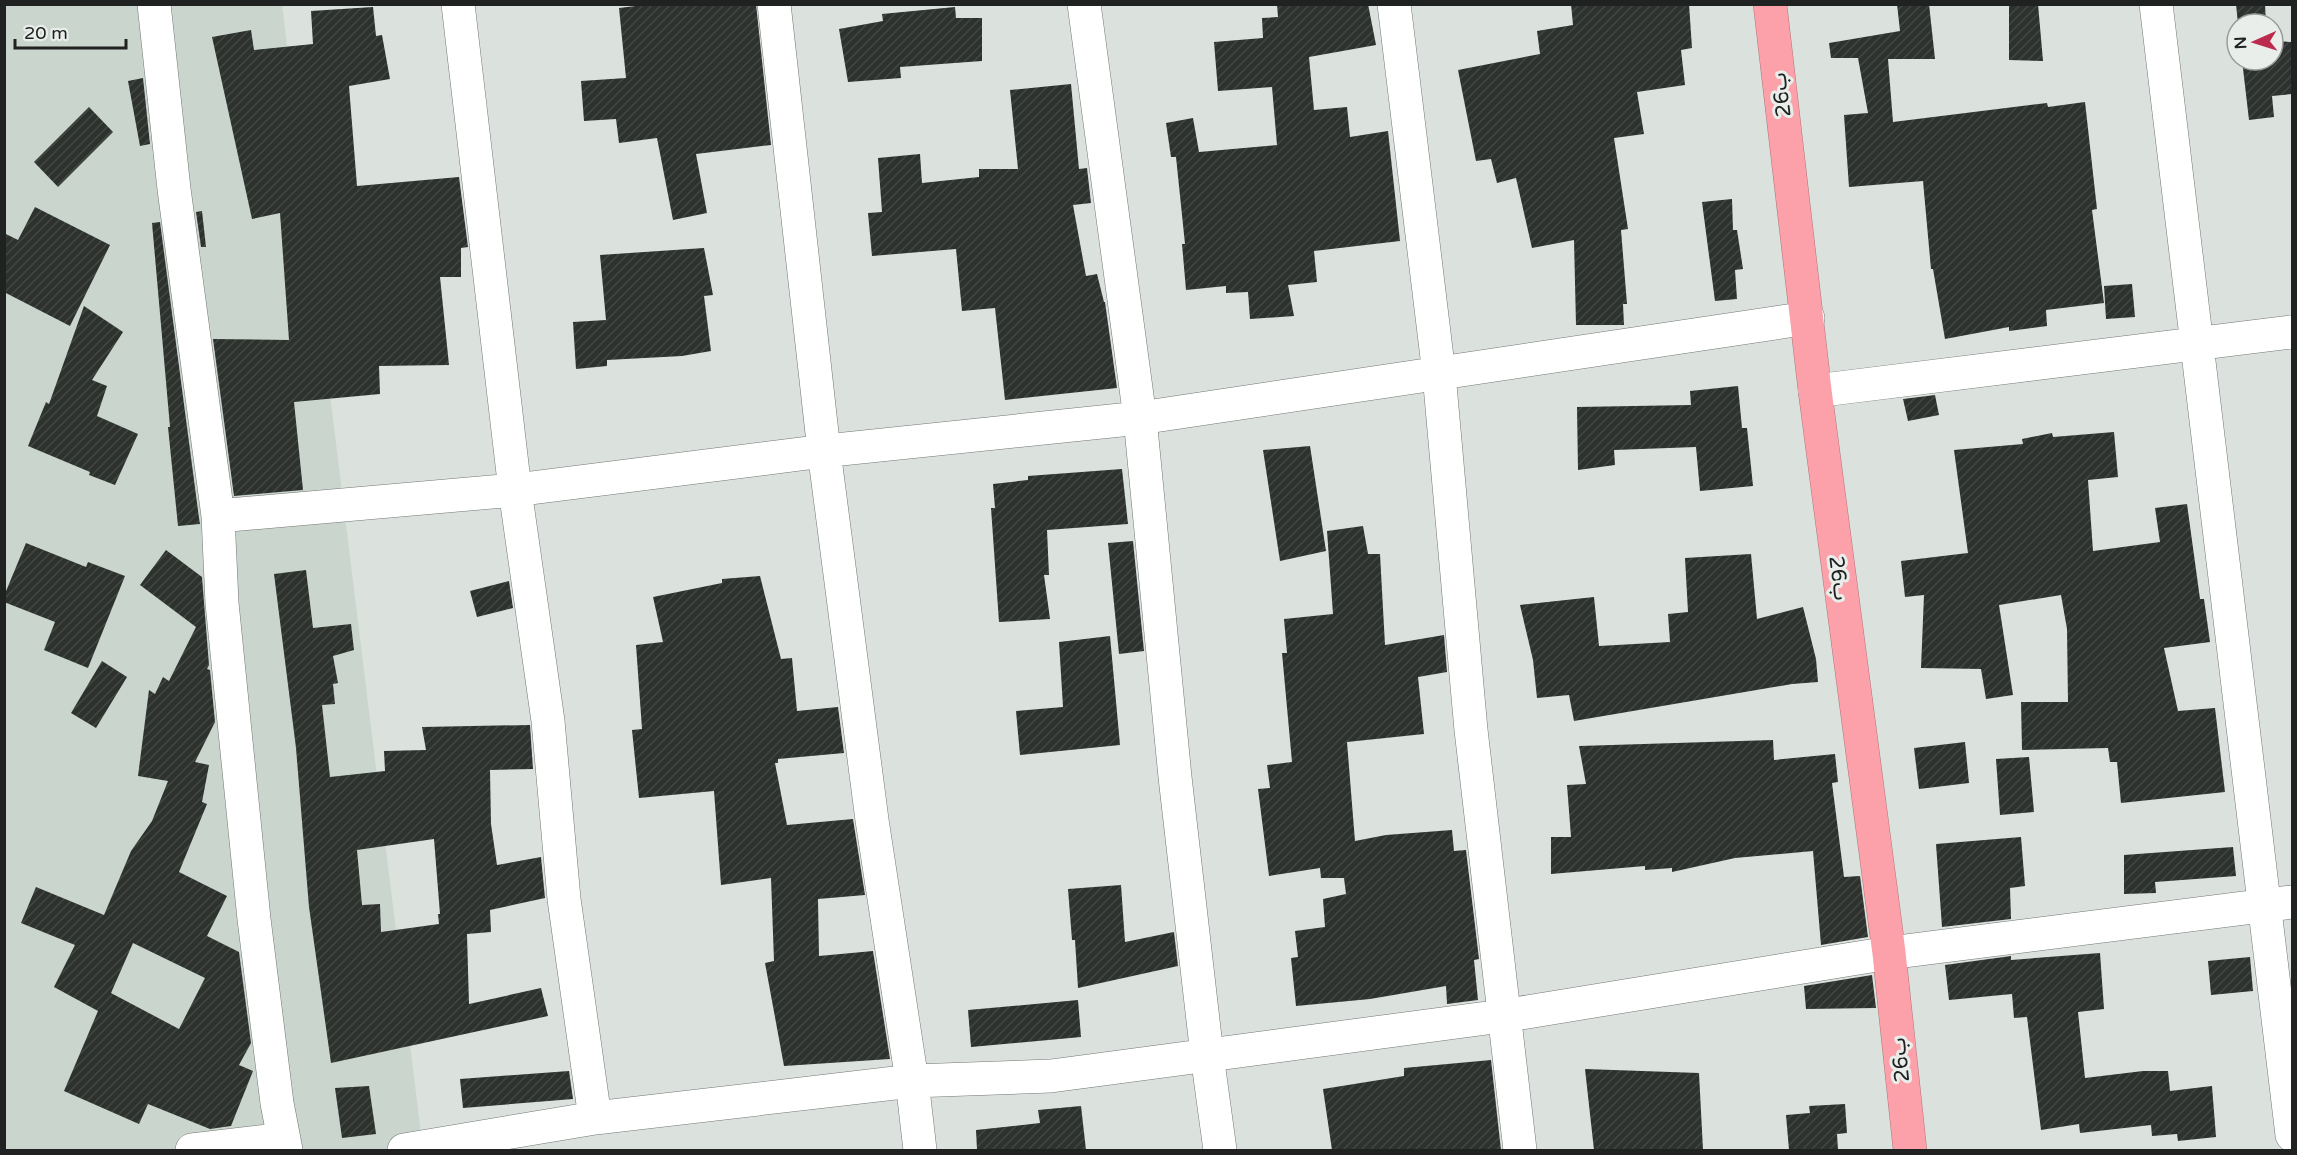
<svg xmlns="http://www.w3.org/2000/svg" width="2297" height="1155" font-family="'Varela Round',Vazirmatn,sans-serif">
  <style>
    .built { fill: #c9d5cd }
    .building { fill: url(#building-hatch); fill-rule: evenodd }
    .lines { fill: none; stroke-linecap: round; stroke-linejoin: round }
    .minor-casing { stroke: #727774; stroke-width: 34 }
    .highway-casing { stroke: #af747a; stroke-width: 34 }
    .minor { stroke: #fff; stroke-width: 33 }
    .highway { stroke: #fca0aa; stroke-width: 33 }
    .labels { text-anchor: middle; stroke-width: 6; stroke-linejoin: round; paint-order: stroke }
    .street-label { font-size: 21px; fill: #202221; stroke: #e9eeeb }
  </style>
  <defs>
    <pattern id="building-hatch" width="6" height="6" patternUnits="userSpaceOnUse" patternTransform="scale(1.5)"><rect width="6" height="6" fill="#2e322f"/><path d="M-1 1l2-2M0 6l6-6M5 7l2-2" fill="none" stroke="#434744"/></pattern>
  </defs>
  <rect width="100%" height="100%" fill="#dbe1dd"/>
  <!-- built -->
  <path class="built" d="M5,5h277l141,1145h-418z"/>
  <!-- building -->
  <path class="building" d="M652,4h104l15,141 -75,9 11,59 -34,7 -16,-82 -38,5 -3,-24 -32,2 -3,-40 45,-3 -7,-70z
    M1277,4h91l8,41 -67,12 5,53 33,-3 3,30 38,-6 12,110 -86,10 3,31 -29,3 6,31 -44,3 -2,-27 -22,1v-7l-40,4 -4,-46h3l-9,-87h-5l-5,-34 27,-5 6,34 78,-7 -5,-58 -54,4 -4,-49 49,-4 -1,-20 16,-1z
    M1571,4h118l3,44 -11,2 4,35 -48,7 7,42 -30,4 14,91 -7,1 6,74h-4l1,21h-48l-2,-85 -42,8 -16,-70 -19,5 -6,-24 -15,2 -18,-91 82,-16 -3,-23 36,-6z
    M1897,4h32l6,55h-47l5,63 154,-19 1,4 37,-5 12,107 -5,1 12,93 -58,7 1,16 -38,5v-4l-64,12 -12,-70h-2l-8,-88 -74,6 -5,-72 24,-2 -10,-55h-27l-2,-15 71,-12z
    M2009,4h29l5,57 -34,-1z
    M2236,4h29l1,20h-28z
    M373,7l3,29 6,-1 8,44 -41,7 8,100 102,-9 9,70 -7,1v29h-21l9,88 -70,1 1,28 -86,8 9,88 -69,6 -21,-157 76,1 -9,-127 -28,6 -40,-182 39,-7 3,20 59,-6 -2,-33z
    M955,7l1,11h26v43l-82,6 1,11 -53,4 -9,-53 44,-8 -1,-7z
    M2273,41l19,1v52l-20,2 2,21 -25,3 -7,-60h31z
    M143,78l7,66 -10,2 -12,-65z
    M1071,84l8,85 8,-1 4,35 -18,2 13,71 11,-2 7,28h1l12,86 -112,12 -10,-92 -33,3 -6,-62 -84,7 -4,-43 14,-1 -4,-54 42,-4 2,29 57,-6v-8h39l-8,-79z
    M89,107l24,25 -55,55 -24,-25z
    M1732,199l1,31h4l6,39 -8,1 2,29 -22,2 -13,-99z
    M35,207l75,38 -40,81 -66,-34v-59l14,7z
    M202,211l4,36h-5l-5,-35z
    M160,222l39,296 1,6 -22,2 -10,-99h2l-18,-204z
    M704,248l9,47 -9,1 7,55 -29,5 -75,4v6l-31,3 -3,-47 33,-2 -6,-65z
    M2132,284l3,33 -29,2 -2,-33z
    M84,306l39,26 -31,48 15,6 -10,30 41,18 -23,51 -26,-10 1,-3 -62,-26 18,-44 3,2z
    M1738,386l4,42h5l6,58 -53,5 -4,-44 -82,3 1,15 -37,5 -1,-63 114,-2 -1,-14z
    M1935,395l4,20 -31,6 -5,-22z
    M2114,432l4,45 -30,3 5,71 67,-9 -5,-34 32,-4 13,95h4l6,43 -46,6 14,63 37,-3 10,84 -104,11 -4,-41h-7l-2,-14 -86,2 -1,-48h47l-1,-73 -6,-34 -62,10 14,90 -27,4 -5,-30 -60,-1 3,-73 -19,2 -4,-36 67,-8 -14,-103 69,-6 -1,-5 30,-6 1,4z
    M1310,446l16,105 -46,10 -17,-111z
    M1122,469l6,55 -81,6 2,45h-5l6,44 -51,3 -8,-114h4l-2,-24 35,-4v-4z
    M1363,526l5,28h12l5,91 59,-10 3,37 -29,5 6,57 -77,8 8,99 31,-6 66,-5 2,21 12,-1 13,109 -5,1 4,40 -31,4 -1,-18 -76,13 -74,7 -5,-48 7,-1 -3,-26 30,-4 -2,-28 23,-5 -2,-16h-23l-1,-10 -51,8 -11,-87 12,-1 -3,-23 25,-3 -10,-109h5l-3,-34 49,-5 -6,-83z
    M1133,541l11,110 -25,3 -11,-111z
    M26,543l60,24 2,-5 37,14 -37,92 -44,-18 11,-28 -51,-20v-6z
    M166,550l36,27 7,88 -2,4 3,1 5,52 -20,40 14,3 -7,37 5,2 -28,68 48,24 -20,40 32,16 12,91 -12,22 14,6 -22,55 -21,3 -62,-25 -9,20 -75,-33 34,-80 -44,-24 21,-42 -54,-22 15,-36 68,28 27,-64 21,-30 16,-40 -30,-5 11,-86 6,4 8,-17 6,4 27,-54 -56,-42zM133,943l72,35 -26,51 -68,-36z
    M1751,554l6,65 46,-12 13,52 2,23 -26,2 -218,37 -5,-26 -32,3 -4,-38 -13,-55 74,-8 5,49 71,-4 -2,-28 20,-2 -3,-54z
    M306,570l7,58 38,-4 3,26 -21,6 5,27 -5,1 2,20 -13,1 8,72 55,-6 -1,-20 42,-1 -4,-23 108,-2 3,44 -43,1 1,54 6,41 44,-8 4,41 -55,12 1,22 -24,2 2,70 72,-16 7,28 -217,47 -22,-156 -13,-159 -22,-174zM434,839l6,75h-2l1,10 -58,8 -1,-28 -18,1 -5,-55z
    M760,576l21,83 11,-1 5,53 41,-4 6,46 -66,6v4h-3l12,62 66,-6 12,76 -47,4 1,57 54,-5 17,108 -106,7 -19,-103 9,-2 -3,-83 -50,7 -7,-94 -75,7 -7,-68 10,-1 -6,-84 27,-3 -10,-45 69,-14v-4z
    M509,581l4,27 -36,9 -7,-26z
    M1110,636l10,109 -100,10 -4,-44 47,-4 -4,-65z
    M102,661l25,16 -31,51 -25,-15z
    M1773,740l1,20 61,-6 3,28 -6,1 12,94 16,-1 8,61 -47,8 -8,-94 -78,7 -63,14v-4l-27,2v-4l-94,8v-37h20l-4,-52 19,-1 -7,-38z
    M1965,742l4,41 -50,6 -5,-41z
    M2029,757l5,55 -34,3 -4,-56z
    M2021,837l4,49 -15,2 1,31 -69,8 -6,-83z
    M2233,847l3,29 -81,6 1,11 -32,1v-39z
    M1121,885l4,57 49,-10 4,34 -100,22 -3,-48h-3l-4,-51z
    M2100,953l4,56 -26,3 7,66 58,-7h25l2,20 42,-5 4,51 -38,4 -1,-7 -25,2 -1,-11 -71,8 -1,-9 -38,6 -14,-113 -13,1 -2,-24 -63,6 -4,-35 66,-9v4z
    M2250,957l3,34 -42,4 -3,-34z
    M1872,975l4,33 -70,1 -2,-23z
    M1078,1000l3,37 -110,10 -3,-37z
    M1491,1060l10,90h-169l-9,-61 81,-13v-8z
    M1585,1069l114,4 4,77h-109z
    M569,1071l4,28 -110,9 -3,-29z
    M369,1086l7,48 -34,4 -7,-50z
    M1845,1104l2,29 -10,1 1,16h-49l-3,-35 24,-2 -1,-7z
    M1081,1106l5,44h-109l-1,-20 64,-7 -2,-13z"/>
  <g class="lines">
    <defs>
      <path id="minor" d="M154,4l20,185 44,327 4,87 32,316 23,184 9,47
        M458,4l57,486 33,231 16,178 31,219
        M774,4l50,447 48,369 40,261 8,69
        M1084,4l56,414 35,359 32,278 13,95
        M1394,4l45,370 32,356 49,420
        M2156,4l136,1131
        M1815,391l477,-59
        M218,516l297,-26 309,-39 316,-33 668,-100
        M192,1150l92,-11
        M404,1150l191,-32 317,-37 139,-5 451,-60 387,-63 403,-51"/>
      <path id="highway" d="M1770,4l45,387 74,562 21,197"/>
    </defs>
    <!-- minor casing -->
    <use href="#minor" class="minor-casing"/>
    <!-- highway casing -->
    <use href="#highway" class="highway-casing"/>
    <!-- minor -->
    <use href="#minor" class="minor"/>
    <!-- highway -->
    <use href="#highway" class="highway"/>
  </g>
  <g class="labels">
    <!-- street labels -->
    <g class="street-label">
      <text transform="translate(1781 95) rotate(-97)" y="7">26ب</text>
      <text transform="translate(1839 578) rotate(83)" y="7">26ب</text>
      <text transform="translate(1900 1060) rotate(-96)" y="7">26ب</text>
    </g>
  </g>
  <!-- border -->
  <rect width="2297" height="1155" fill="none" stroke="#202221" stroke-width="12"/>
  <!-- north arrow -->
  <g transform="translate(2255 42) rotate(267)"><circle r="28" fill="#e9eeeb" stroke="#999c9a" stroke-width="1.5"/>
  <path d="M0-4.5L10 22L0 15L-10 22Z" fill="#bc2b4d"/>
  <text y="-9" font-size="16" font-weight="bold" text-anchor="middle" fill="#202221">N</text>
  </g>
  <!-- scale -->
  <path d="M15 39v9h111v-9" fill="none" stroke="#202221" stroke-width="3"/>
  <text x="24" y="39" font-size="18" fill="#202221" stroke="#e9eeeb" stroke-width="4.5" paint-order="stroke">20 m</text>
</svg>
